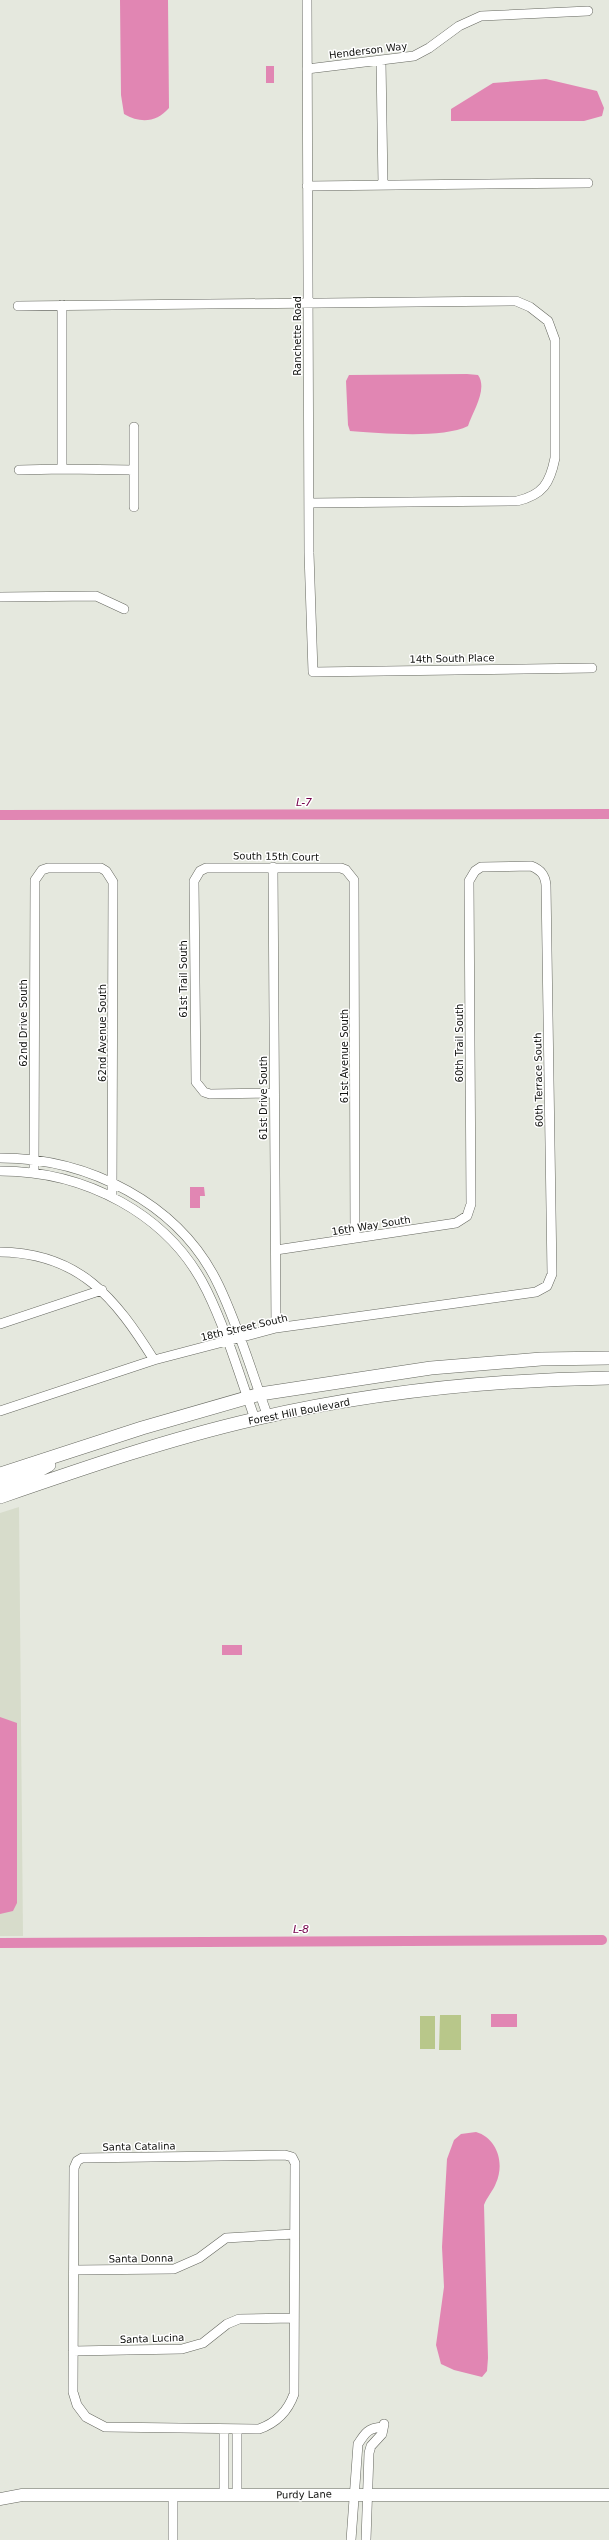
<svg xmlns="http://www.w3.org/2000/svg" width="609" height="2540" font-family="'DejaVu Sans',sans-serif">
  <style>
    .built { fill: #d7dccb }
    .green { fill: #b8c78a }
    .water { fill: #e186b3 }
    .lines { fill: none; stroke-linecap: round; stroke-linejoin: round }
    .canal { stroke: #e186b3; stroke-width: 10 }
    .minor-casing { stroke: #65675f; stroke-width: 10 }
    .tertiary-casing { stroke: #65675f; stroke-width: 13 }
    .secondary-casing { stroke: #65675f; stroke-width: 14 }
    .minor { stroke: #fff; stroke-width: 9 }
    .tertiary { stroke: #fff; stroke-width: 12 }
    .secondary { stroke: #fff; stroke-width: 13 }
    .labels { text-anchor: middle; stroke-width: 3; stroke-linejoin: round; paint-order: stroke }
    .street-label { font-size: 10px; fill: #10110e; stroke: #fff }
    .water-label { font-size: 11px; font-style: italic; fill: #75034c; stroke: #fff }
  </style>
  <rect width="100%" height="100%" fill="#e5e8de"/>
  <!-- built -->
  <path class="built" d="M19,1507l4,429h-23v-423z"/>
  <!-- green -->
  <path class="green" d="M440,2015h21v35h-22z
    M420,2016h15v33h-15z"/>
  <!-- water -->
  <path class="water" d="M120,0h48l1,108c-12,14 -28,16 -45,6l-3,-19z
    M266,66h8v17h-8z
    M546,79l51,12 7,17 -2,8 -18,5h-133v-12l42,-26z
    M467,374l11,1c10,14 -5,36 -10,51 -26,13 -88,7 -118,5l-2,-6 -2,-44 3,-6z
    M190,1187h14l1,9h-5v12h-10z
    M222,1645h20v10h-20z
    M0,1717l17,6v180l-4,8 -13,3z
    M491,2014h26v13h-26z
    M476,2132c21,6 29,31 20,51 -3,8 -9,14 -12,22l4,153 -1,13 -5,6 -28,-7 -13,-6 -5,-19 8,-58 -2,-40 5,-88 7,-19 7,-6z"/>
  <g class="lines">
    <!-- canal -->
    <path class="canal" d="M0,815l609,-1
      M0,1943l602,-3"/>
    <defs>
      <path id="minor" d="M307,0l2,553 4,119 279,-4
        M381,61l2,124
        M307,69l107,-13 15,-8 30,-22 22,-10 107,-5
        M307,186l281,-3
        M18,306l498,-5 14,6 18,14 7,19v118c-5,25 -12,37 -38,43l-207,2
        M62,469l72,1v-43
        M19,470l43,-1v-164
        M134,470v37
        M0,597l96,-1 28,13
        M273,867l3,461
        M274,1093l-64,1 -6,-2 -8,-10 -2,-201 6,-10 6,-3h135l5,2 8,10 1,358
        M0,1158c88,0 180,45 219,128 20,42 33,87 49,131
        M0,1171c84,0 169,42 207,120 20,41 33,86 48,128
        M34,1172l1,-292 7,-10 6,-2h53l5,3 7,11 -1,315
        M0,1252c80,1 115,46 154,108
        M0,1324l102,-34
        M0,1411l154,-51 122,-32 260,-36 11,-6 5,-12 -6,-389c-1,-10 -5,-15 -15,-19l-50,1 -6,4 -6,10 2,323 -4,12 -11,7 -180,27
        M285,2155l7,2 3,6 -1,231c-6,17 -18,29 -35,35l-154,-2 -19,-10 -9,-12 -4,-13 1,-224 3,-7 5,-3z
        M74,2270l100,-1 25,-11 27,-20 68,-4
        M73,2351l109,-2 21,-6 24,-19 12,-5 55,-1
        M237,2429v66
        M224,2430v65
        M173,2540v-45
        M351,2540l7,-96c7,-11 10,-16 24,-17
        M366,2540l3,-87 2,-7 11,-12 2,-10"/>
      <path id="tertiary" d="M0,2499l22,-4h587"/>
      <path id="secondary" d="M0,1474l142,-46 118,-34 171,-26 110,-9 68,-1
        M0,1484l32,-10 17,-9
        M0,1497c84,-29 168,-58 255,-78 116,-27 235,-39 354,-41"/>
    </defs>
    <!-- minor casing -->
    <use href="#minor" class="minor-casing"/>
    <!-- tertiary casing -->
    <use href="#tertiary" class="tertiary-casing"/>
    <!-- secondary casing -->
    <use href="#secondary" class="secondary-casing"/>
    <!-- minor -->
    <use href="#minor" class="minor"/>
    <!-- tertiary -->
    <use href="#tertiary" class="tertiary"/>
    <!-- secondary -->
    <use href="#secondary" class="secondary"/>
  </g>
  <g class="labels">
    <!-- street labels -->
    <g class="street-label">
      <text transform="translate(368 50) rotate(-7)" y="4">Henderson Way</text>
      <text transform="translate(297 336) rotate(-90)" y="4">Ranchette Road</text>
      <text transform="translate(452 658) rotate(-1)" y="4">14th South Place</text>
      <text transform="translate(276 856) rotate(1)" y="4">South 15th Court</text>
      <text transform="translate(183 979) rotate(-90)" y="4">61st Trail South</text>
      <text transform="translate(23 1023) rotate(-90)" y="4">62nd Drive South</text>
      <text transform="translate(102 1033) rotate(-90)" y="4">62nd Avenue South</text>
      <text transform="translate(459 1043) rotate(-90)" y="4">60th Trail South</text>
      <text transform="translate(344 1056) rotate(-90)" y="4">61st Avenue South</text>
      <text transform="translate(538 1080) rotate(-91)" y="4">60th Terrace South</text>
      <text transform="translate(263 1098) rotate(-90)" y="4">61st Drive South</text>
      <text transform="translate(371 1225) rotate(-9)" y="4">16th Way South</text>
      <text transform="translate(244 1327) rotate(-13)" y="4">18th Street South</text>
      <text transform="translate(299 1411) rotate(-11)" y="4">Forest Hill Boulevard</text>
      <text transform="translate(139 2146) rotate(-1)" y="4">Santa Catalina</text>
      <text transform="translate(141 2258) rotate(-1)" y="4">Santa Donna</text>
      <text transform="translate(152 2338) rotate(-2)" y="4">Santa Lucina</text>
      <text transform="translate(304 2494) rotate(-1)" y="4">Purdy Lane</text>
    </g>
    <!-- water labels -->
    <g class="water-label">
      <text x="304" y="806">L-7</text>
      <text x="301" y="1933">L-8</text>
    </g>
  </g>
</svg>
